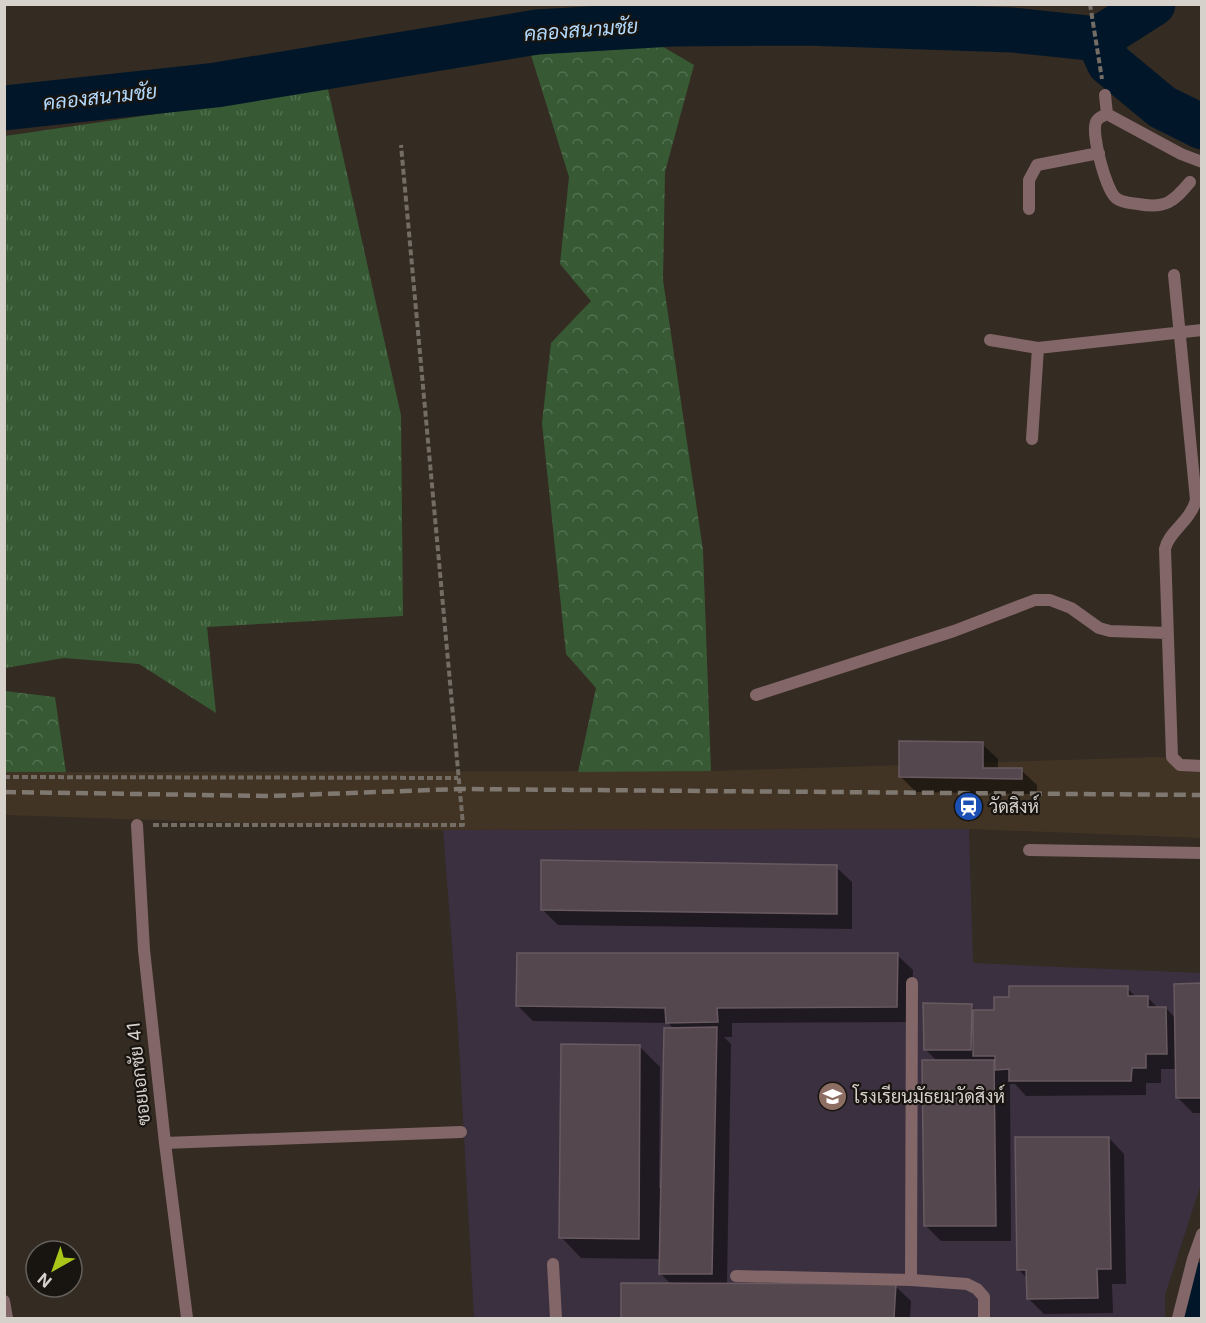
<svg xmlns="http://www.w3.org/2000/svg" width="1206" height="1323" font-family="Inter,Sarabun,sans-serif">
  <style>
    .built { fill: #413425 }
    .education { fill: #3b303f }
    .grass { fill: url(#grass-tufts) }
    .forest { fill: url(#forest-crowns) }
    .shadow { fill: #0007 }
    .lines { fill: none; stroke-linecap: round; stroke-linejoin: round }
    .canal { stroke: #011729; stroke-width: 27 }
    .river { stroke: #011729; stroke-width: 45 }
    .building { fill: #54474d; stroke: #685a60; stroke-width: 1.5 }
    .path { stroke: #746d65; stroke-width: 4; stroke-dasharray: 6 3; stroke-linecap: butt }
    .service { stroke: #826668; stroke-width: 12 }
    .minor { stroke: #826668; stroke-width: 12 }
    .rail { stroke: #7f7870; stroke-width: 4.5; stroke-dasharray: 12 6; stroke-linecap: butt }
    .labels { text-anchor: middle; stroke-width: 4.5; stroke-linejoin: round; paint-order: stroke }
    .poi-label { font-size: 18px; fill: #d7d1cb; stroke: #181410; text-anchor: start }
    .street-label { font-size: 18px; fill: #d7d1cb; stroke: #181410 }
    .water-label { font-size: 20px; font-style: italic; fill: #b2dafe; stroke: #181410 }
  </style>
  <defs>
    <pattern id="grass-tufts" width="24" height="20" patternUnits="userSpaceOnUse" patternTransform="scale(1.5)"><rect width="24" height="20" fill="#375a34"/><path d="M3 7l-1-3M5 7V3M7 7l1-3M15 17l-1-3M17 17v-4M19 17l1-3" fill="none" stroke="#537150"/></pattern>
    <pattern id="forest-crowns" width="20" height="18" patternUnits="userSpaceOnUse" patternTransform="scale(1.5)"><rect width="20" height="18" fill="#375a34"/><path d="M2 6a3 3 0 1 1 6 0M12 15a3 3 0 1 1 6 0" fill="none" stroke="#537150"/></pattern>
  </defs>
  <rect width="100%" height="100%" fill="#342b22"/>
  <!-- built -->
  <path class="built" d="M1156,757l46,3 -1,78 -232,-9 -527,1 -437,-15v-43l706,-1z"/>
  <!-- education -->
  <path class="education" d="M969,829l4,134 228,10v211l-36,111v23h-691l-17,-307 -14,-181z"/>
  <!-- grass -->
  <path class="grass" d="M328,89l73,326 2,201 -196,11 9,86 -77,-49 -75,-6 -59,10v-532z"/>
  <!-- forest -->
  <path class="forest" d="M655,42l39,23 -29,107 -2,108 40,270 8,221 -133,1 18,-84 -30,-34 -24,-231 9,-80 40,-42 -31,-37 9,-87 -38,-122z
    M5,691l50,6 11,75h-61z"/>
  <!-- shadow -->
  <path class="shadow" d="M982,744l16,15v11h23l16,15v9l-121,-2 -15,-15z
    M836,867l16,15v47l-294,-4 -16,-16z
    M897,955l16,15 -1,52 -180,1v14h-8l7,7 -4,241 168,1 16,15 -1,17h-287v-33h49l-12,-12v-14l-79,-1 -20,-21 79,-190 20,20 -1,121h3l13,-158 -7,-7 -135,-2 -16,-16z
    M1202,985v128h-9l-15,-15 -1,-29h-16v14h-15v12l-120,1 -11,-12h-5l1,157h-70l-16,-16 12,-164 -12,-12 46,-43 5,5h20l131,-23 9,9h11l11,11h8l10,11z
    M1109,1138l15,16 2,130h-14l1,29 -69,1 -16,-16v-19l-10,-10z"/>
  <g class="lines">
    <!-- canal -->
    <path class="canal" d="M1188,1318l14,-42"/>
    <!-- river -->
    <path class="river" d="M1098,39l11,24 53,44 40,20
      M4,108l212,-23 321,-53 135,-8 134,-1 207,7 85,9 55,-35"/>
  </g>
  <!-- building -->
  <path class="building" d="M899,741l84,1v26h39v11l-123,-2z
    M541,860l296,5v49l-296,-4z
    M517,953h381l-1,54 -180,1 1,14 -52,1 -1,-15 -149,-2z
    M1202,983v115h-26l-2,-114z
    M1009,986h119v10h20v11h18l1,47h-21v14h-14l-1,13h-122v-12l-14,1v-14h-22v-46h21v-13h15z
    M923,1003l49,1 -1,46h-47z
    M717,1027l-5,247h-53l5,-246z
    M561,1044l79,1 -1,194 -80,-1z
    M922,1060h72l2,166h-72z
    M1015,1137h94l2,132h-14l1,29 -71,1 -1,-29h-9z
    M621,1283l275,1 -2,34h-273z"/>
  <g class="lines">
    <!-- path -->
    <path class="path" d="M1090,4l12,75
      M4,777l454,1
      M153,825h310l-62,-680"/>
    <!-- service -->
    <path class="service" d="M1105,95l2,19 74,40 21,8
      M1107,114c-4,2 -9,3 -11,8 -5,12 10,68 20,76 6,5 15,5 22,6 28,5 35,-2 52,-22
      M1029,209v-29l8,-15 62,-12
      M1174,275l22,225c-6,22 -28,32 -31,49l7,208 8,8 22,1
      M990,340l48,8
      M1032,439l6,-91 164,-18
      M756,695l198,-64 81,-31h15l21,8 28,20 11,3 57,2
      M553,1264l3,54
      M736,1276l175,4 56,4 10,5 7,8v21
      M911,1280l1,-297"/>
    <!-- minor -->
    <path class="minor" d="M137,825l7,125 21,193 22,175
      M1029,850l173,3
      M165,1143l296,-11
      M4,1301l3,17
      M1178,1318l15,-59 9,-25"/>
    <!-- rail -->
    <path class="rail" d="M4,792l266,4 189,-7 743,6"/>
  </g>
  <!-- icons -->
  <defs>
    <symbol id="station-disc" viewBox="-11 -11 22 22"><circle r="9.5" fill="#1a4fb4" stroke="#181410"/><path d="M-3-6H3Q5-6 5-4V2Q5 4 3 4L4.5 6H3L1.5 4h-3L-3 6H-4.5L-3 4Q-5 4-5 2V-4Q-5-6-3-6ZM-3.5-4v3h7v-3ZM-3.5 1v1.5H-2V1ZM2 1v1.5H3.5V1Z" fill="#fff"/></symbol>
    <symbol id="school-disc" viewBox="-11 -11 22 22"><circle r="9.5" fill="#8d6e63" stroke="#181410"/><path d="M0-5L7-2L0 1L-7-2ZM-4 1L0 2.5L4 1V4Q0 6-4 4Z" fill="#fff"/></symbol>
  </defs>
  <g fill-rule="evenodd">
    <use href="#station-disc" x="952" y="790" width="33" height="33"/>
    <use href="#school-disc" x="816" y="1080" width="33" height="33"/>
  </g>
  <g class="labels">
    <!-- poi labels -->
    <g class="poi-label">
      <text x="989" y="813">วัดสิงห์</text>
      <text x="853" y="1103">โรงเรียนมัธยมวัดสิงห์</text>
    </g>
    <!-- street labels -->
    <g class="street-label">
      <text transform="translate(139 1074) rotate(-96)" y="6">ซอยเอกชัย 41</text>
    </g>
    <!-- water labels -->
    <g class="water-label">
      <text transform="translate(581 30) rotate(-4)" y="7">คลองสนามชัย</text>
      <text transform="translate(100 97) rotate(-6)" y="7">คลองสนามชัย</text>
    </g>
  </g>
  <!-- border -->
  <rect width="1206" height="1323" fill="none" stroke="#d7d1cb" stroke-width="12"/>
  <!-- north arrow -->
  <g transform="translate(54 1269) rotate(220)"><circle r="28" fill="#181410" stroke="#64605b" stroke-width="1.5"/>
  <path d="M0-4.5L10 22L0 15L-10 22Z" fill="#aac719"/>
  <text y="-9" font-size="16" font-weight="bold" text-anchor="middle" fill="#d7d1cb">N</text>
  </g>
</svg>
